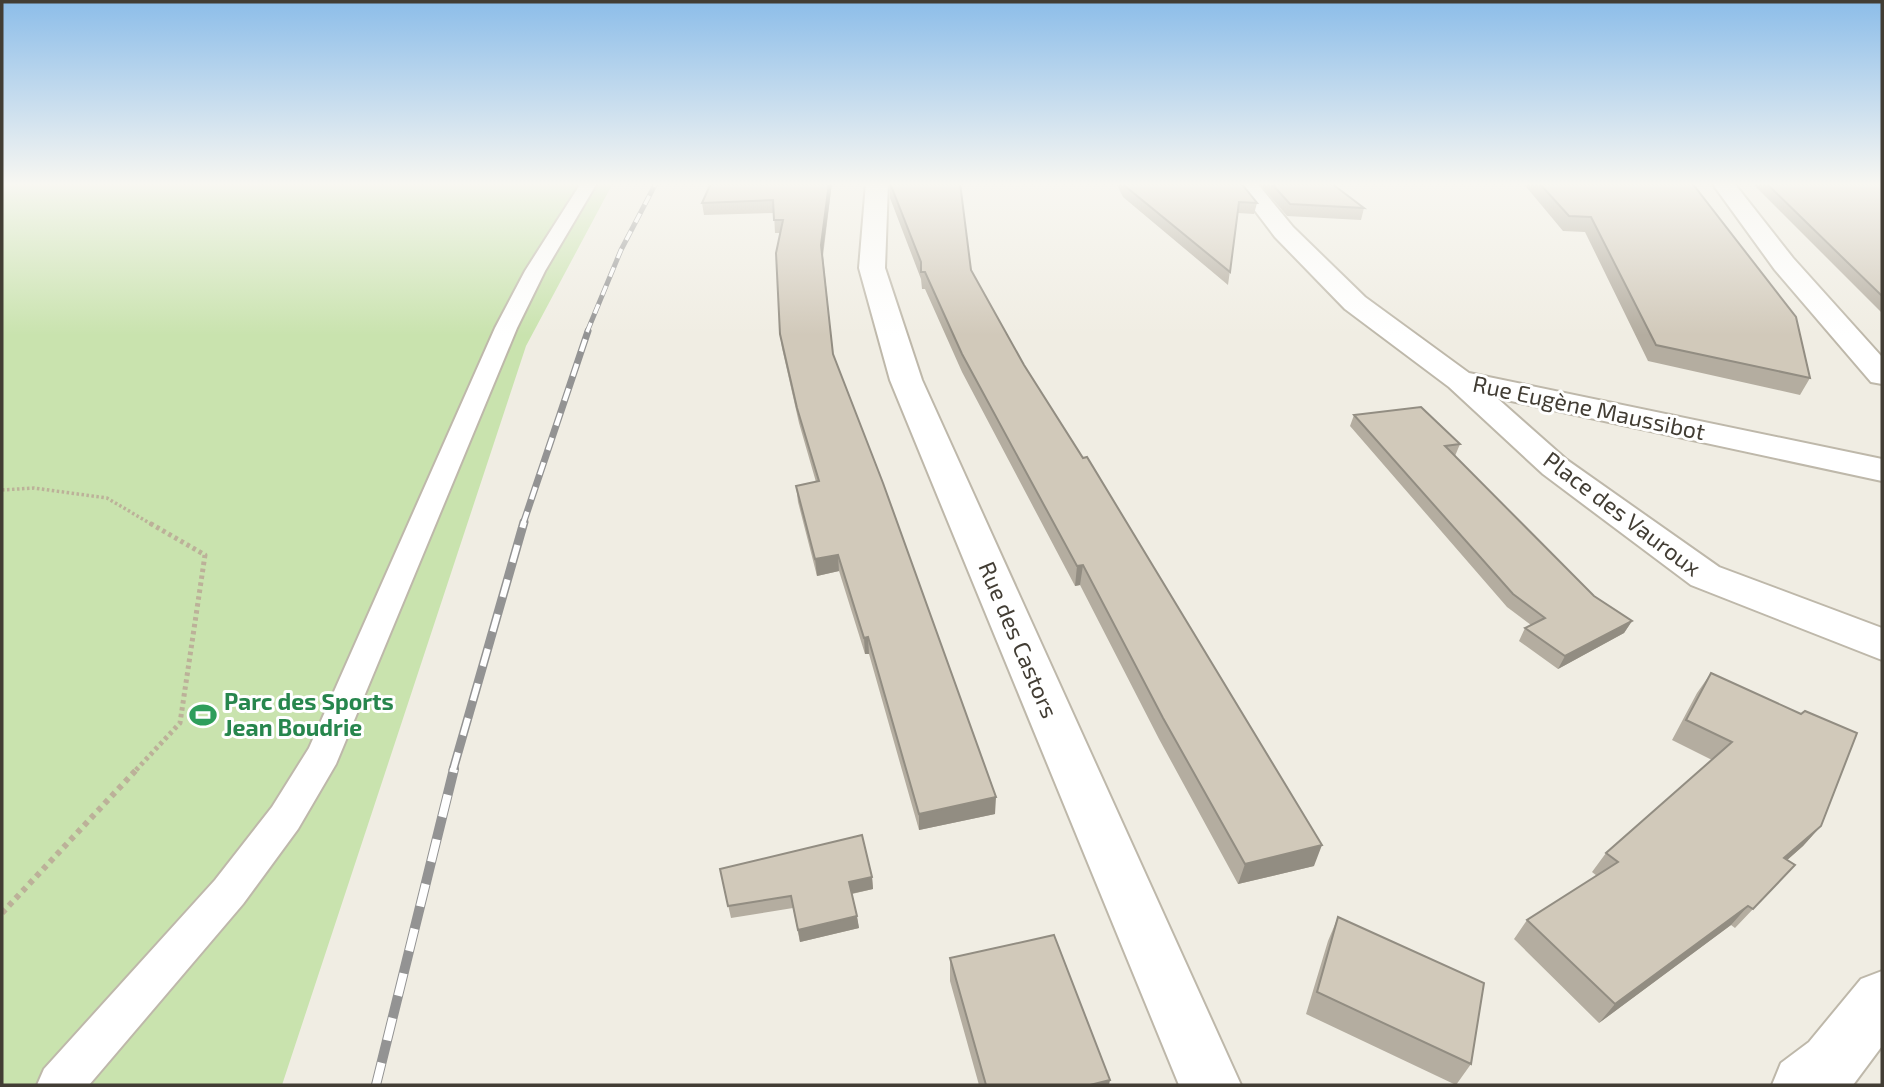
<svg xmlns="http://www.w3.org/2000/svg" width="1884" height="1087" font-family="'Exo 2',sans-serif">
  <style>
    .green { fill: #c9e3ae }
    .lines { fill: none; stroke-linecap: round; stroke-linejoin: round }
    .lane-casing { stroke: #beb8aa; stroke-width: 4 }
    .street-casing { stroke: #beb8aa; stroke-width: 4 }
    .path-far2 { stroke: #bcb199; stroke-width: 3.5; stroke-dasharray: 2.5 2.5; stroke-linecap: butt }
    .path-far1 { stroke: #bcb199; stroke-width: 5; stroke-dasharray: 3.5 3.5; stroke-linecap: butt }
    .path { stroke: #bcb199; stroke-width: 6; stroke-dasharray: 5 5; stroke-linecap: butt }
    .lane { fill: #fff; fill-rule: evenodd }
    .street { fill: #fff; fill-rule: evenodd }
    .rail-far3-casing { stroke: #939393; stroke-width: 5 }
    .rail-far2-casing { stroke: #939393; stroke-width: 7 }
    .rail-far1-casing { stroke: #939393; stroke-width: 9 }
    .rail-casing { stroke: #939393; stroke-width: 10 }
    .rail-far3 { stroke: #fff; stroke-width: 3.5; stroke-dasharray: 10; stroke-linecap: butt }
    .rail-far2 { stroke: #fff; stroke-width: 4.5; stroke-dasharray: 13; stroke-linecap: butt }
    .rail-far1 { stroke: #fff; stroke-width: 6; stroke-dasharray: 18; stroke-linecap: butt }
    .rail { stroke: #fff; stroke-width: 8; stroke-dasharray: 23; stroke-linecap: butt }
    .wall { fill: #b4ada0 }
    .shaded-wall { fill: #928d82 }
    .building { fill: #d1c9ba; stroke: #928d82; stroke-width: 2 }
    .labels { text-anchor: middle; stroke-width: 6; stroke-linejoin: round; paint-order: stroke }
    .street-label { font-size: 23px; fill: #423d34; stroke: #fff }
    .leisure-label { font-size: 23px; font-weight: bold; fill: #27864d; stroke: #fff; text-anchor: start }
  </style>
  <rect width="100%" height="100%" fill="#f0ede3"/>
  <!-- green -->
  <path class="green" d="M2,183h611l-87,163 -244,739h-280z"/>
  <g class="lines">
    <defs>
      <path id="lane" d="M581,183h16l-52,88 -28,57 -181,436 -38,65 -55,75 -154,181h-52l7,-16 171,-189 57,-73 37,-59 186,-420 30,-57z"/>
      <path id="street" d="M866,183h22l-3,85 37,112 319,705h-62l-289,-705 -31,-112z
        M1234,183h23l36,44 72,70 104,76 413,86v22l-385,-83 70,62 152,107 163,61v32l-191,-75 -148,-111 -94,-87 -104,-78 -70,-72z
        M1712,183h22l59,75 89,99v27l-11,-2 -96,-112z
        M1882,971v75l-29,39h-81l9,-22 28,-21 52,-63z"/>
    </defs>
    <!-- lane casing -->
    <use href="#lane" class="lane-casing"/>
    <!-- street casing -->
    <use href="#street" class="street-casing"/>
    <!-- path-far2 -->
    <path class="path-far2" d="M2,490l32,-2 73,10 44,26"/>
    <!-- path-far1 -->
    <path class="path-far1" d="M136,770l44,-47 25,-168 -57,-33"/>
    <!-- path -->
    <path class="path" d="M2,913l135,-144"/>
    <!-- lane -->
    <use href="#lane" class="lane"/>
    <!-- street -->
    <use href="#street" class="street"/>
    <defs>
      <path id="rail-far3" d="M587,332l34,-82 35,-67"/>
      <path id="rail-far2" d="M523,524l65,-193"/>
      <path id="rail-far1" d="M453,770l71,-248"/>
      <path id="rail" d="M376,1085l78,-316"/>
    </defs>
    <!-- rail-far3 casing -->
    <use href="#rail-far3" class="rail-far3-casing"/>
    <!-- rail-far2 casing -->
    <use href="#rail-far2" class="rail-far2-casing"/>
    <!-- rail-far1 casing -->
    <use href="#rail-far1" class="rail-far1-casing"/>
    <!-- rail casing -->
    <use href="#rail" class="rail-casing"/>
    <!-- rail-far3 -->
    <use href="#rail-far3" class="rail-far3"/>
    <!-- rail-far2 -->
    <use href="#rail-far2" class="rail-far2"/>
    <!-- rail-far1 -->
    <use href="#rail-far1" class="rail-far1"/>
    <!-- rail -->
    <use href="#rail" class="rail"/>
  </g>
  <!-- wall -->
  <path class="wall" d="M711,183h121l-9,73 10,98 162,460 -76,16 -50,-176h-4l-26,-83 -22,5 -19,-74 -2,-16 20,-4 -17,-59 -17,-75 -2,-14v-101h-5l-1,-20 -70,2 -2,-12z
    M890,183l81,87 53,95 290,501 -76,18 -79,-145 -79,-154 -5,1 -113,-214 -37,-83h-3l-1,-10 -31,-81z
    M1116,183h125l16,20 -3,11 -16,-1 -10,72 -105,-88z
    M1259,183h72l33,25 -3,12 -74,-4z
    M1523,183h169l118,195 -10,17 -152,-34 -63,-129 -22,-1z
    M1752,183h130v130z
    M1354,415l106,29 -5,12 139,140 38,25 -8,12 -66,36 -39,-28 6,-13 6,-3 -24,-18 -157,-181z
    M1711,673l110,153 -18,20 -16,14 8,5 -60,63 -4,-3 -132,98 -85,-84 13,-19 70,-44 -5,-4 14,-19 106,-93 -40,-20 25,-47z
    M720,869l152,8 1,12 -21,5 7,34 -59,14 -7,-34 -62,10z
    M1338,917l133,147 -15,21 -150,-71 22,-73z
    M950,958l159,127h-130l-29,-104z"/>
  <!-- shaded-wall -->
  <path class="shaded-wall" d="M829,183h3l-10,75 -1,-13z
    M838,555l1,16 -22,5 -2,-17z
    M1083,565l-3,20 -5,1 2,-20z
    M1632,621l-8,12 -66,36 7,-13z
    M868,637l1,17h-4l-1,-16z
    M996,797l-1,17 -76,16v-16z
    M1821,826l-18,20 -36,32 17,-20z
    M1322,845l-8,21 -76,18 7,-20z
    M872,877l1,12 -23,5 -1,-12z
    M1748,906l-17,19 -132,98 16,-19z
    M857,916l2,12 -59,14 -2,-12z
    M1110,1080l-1,5h-19z"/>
  <!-- building -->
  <path class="building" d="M711,183h118l-8,62 12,109 50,129 113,314 -77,17 -51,-177 -4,1 -26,-83 -23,4 -19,-73 23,-5 -22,-73 -17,-74 -4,-81 7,-33h-9l-1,-20 -71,3z
    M890,183h70l11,87 53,95 59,93 4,-1 235,388 -77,19 -82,-146 -80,-153 -6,1 -115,-212 -37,-82h-4v-10z
    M1123,183h118l16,20 -18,-1 -9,70 -105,-86z
    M1271,183h60l33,25 -74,-4z
    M1539,183h153l104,134 14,61 -154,-33 -65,-128 -22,-1z
    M1766,183h116v113z
    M1421,407l39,37 -15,2 149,150 38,25 -67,35 -40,-28 20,-10 -32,-24 -159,-179z
    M1711,673l90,41 4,-3 52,22 -36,93 -37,32 11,7 -42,44 -5,-3 -133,98 -88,-84 91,-58 -12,-9 126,-111 -46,-22z
    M862,835l10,42 -23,5 8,34 -59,14 -7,-34 -63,10 -8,-37z
    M1338,917l146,66 -13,81 -154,-72z
    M1054,935l56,145 -20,5h-104l-36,-127z"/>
  <!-- sky -->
  <linearGradient id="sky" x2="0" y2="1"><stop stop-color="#8cbde9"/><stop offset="0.55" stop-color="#f8f7f2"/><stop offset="1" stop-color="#f8f7f2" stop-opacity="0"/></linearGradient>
  <rect width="1884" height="335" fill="url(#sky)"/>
  <!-- icons -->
  <defs>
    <symbol id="stadium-bare" viewBox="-9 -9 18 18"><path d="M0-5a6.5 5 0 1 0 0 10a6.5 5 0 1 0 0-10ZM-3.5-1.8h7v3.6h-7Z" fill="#2e9e5b" stroke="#fff" stroke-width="2.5" paint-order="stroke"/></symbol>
  </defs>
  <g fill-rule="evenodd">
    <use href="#stadium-bare" x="184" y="696" width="38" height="38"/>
  </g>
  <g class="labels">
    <!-- street labels -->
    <g class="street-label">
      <text transform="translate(1589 408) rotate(12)" y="8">Rue Eugène Maussibot</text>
      <text transform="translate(1622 514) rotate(37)" y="8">Place des Vauroux</text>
      <text transform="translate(1018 640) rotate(67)" y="8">Rue des Castors</text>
    </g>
    <!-- leisure labels -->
    <g class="leisure-label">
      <text x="224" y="710">Parc des Sports<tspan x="224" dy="26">Jean Boudrie</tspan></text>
    </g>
  </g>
  <!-- border -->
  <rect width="1884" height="1087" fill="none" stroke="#423d34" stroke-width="7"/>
</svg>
